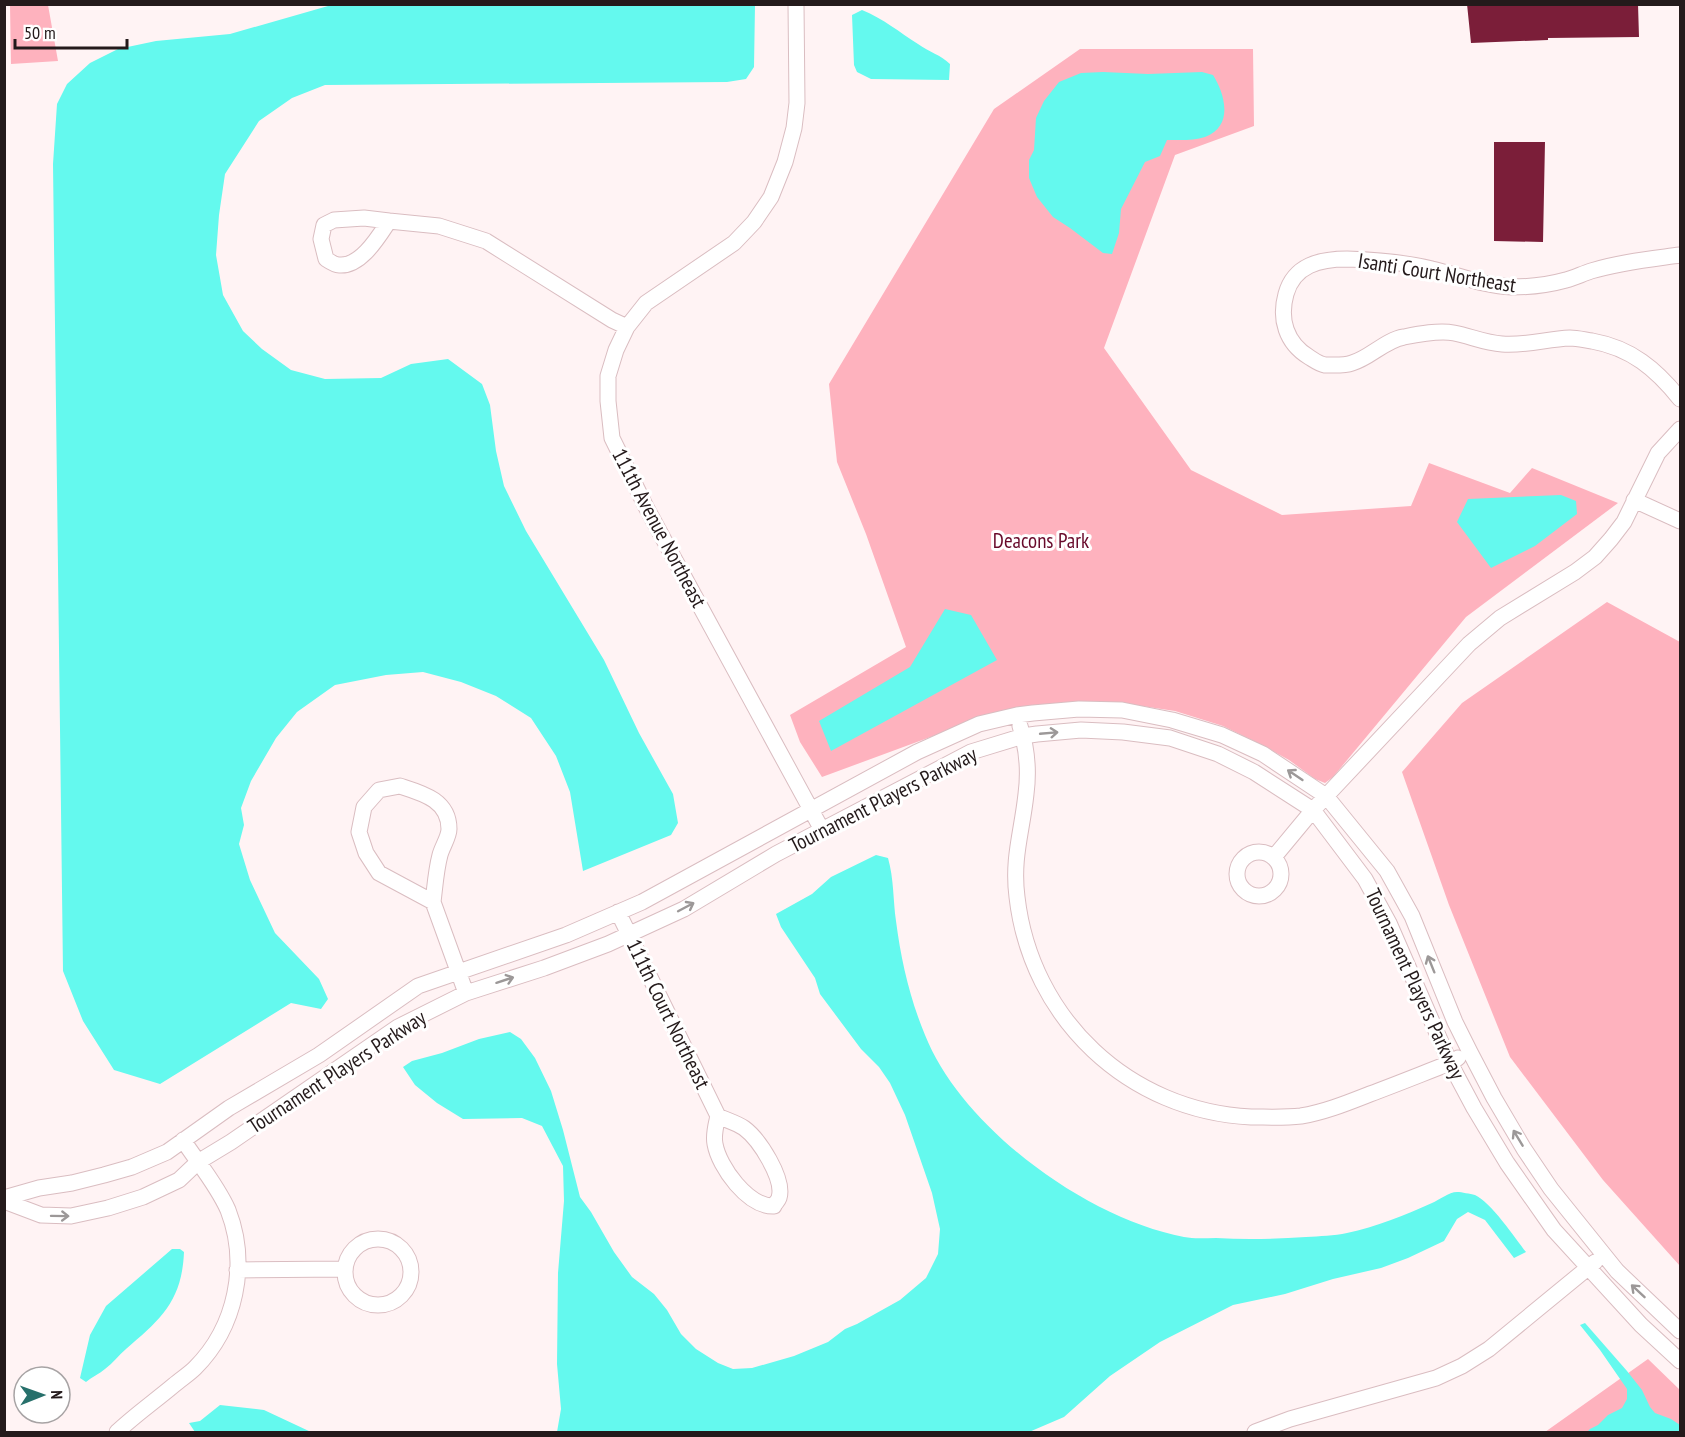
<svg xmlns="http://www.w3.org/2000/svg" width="1685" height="1437" font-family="'PT Sans Narrow',sans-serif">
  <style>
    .green { fill: #feb2be }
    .water { fill: #64f9ee }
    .building { fill: #7b1e39 }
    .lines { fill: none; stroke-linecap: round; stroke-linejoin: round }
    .street-casing { stroke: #dabdc1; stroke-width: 17 }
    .street { stroke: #fff; stroke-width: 15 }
    .oneway { stroke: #9c9898 }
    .labels { text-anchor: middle; stroke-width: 6; stroke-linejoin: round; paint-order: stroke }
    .street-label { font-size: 21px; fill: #241a1b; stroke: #fff }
    .park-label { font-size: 21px; fill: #680a2b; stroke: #fff }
  </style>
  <rect width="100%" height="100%" fill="#fff3f4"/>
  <!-- green -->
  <path class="green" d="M10,5h38l10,56 -47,3z
    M1080,49h173l1,77 -79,29 -71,193 87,122 91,45 129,-9 18,-43 81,30 22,-25 86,35 -152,114 -133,160 -8,6 -10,-4 -26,-19 -29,-16 -37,-18 -48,-15 -60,-9 -152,23 -141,52 -22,-35 -10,-27 116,-68 -40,-113 -29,-72 -8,-78 165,-275z
    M1607,602l73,40v624l-77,-86 -93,-123 -61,-152 -47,-133 60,-69z
    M1648,1359l32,31v42h-135z"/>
  <!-- water -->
  <path class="water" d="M335,4l420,1 -1,62 -8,12 -19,3 -402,3 -33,13 -33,23 -34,53 -6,41 -3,40 7,40 20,36 19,18 29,21 34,9 56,-1 30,-14 37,-5 34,25 8,21 6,46 8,35 22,45 78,129 35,73 34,61 5,29 -7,12 -88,36 -13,-79 -14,-36 -25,-38 -35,-22 -35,-14 -38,-10 -37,3 -51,10 -38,27 -21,26 -25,43 -10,27 3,17 -5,19 11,36 25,53 44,46 9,20 -7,10 -30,-6 -131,81 -46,-14 -31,-49 -20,-50 -10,-807 4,-60 10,-20 23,-21 28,-14 38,-8 74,-7z
    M862,10c22,9 37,22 56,34 11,8 23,11 32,20l-1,16 -78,-1 -14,-7 -3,-7 -2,-50z
    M1103,72l45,2 54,-2 11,3c12,19 21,51 -8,62 -11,4 -26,3 -38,3l-7,16 -15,6 -24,47 -2,24 -7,21 -9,-1 -33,-25 -17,-11 -16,-20 -8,-19v-18l5,-10 2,-32 8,-17 15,-19 22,-9z
    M1561,495l15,6 1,13 -42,32 -44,22 -34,-46 11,-23z
    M945,609l26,6 26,45 -166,91 -12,-30 91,-54z
    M876,855l12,3c6,21 5,42 8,63 5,39 14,78 29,114 37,93 162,184 259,202 10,2 21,1 32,1 30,2 60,1 90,-1 14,-1 28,-1 41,-4 29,-6 58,-18 85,-30 7,-3 17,-11 25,-11 5,0 13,2 18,3 16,7 40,43 51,57l-12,6 -29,-38 -17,-8 -11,7 -13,22 -36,17 -27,10 -48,11 -48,15 -52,11 -73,37 -50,34 -46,41 -35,15h-472l4,-23 -4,-45 1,-91 6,-72 -1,-35 -21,-40 -20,-8 -59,1 -26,-16 -22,-18 -12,-18 9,-6 30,-8 37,-14 31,-7 11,7 14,19 16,33 12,39 17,67 11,15 23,40 18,25 22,17 13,16 14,24 15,15 22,14 15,6 19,-1 42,-12 34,-14 17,-13 12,-5 43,-24 26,-22 12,-24 2,-25 -8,-36 -27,-78 -15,-32 -11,-16 -18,-18 -41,-55 -5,-16 -34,-51 -5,-13 36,-20 19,-17z
    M172,1249h8l4,3c-2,49 -23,67 -58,97 -7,6 -13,14 -21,20 -6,5 -13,8 -19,13l-6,-4 10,-43 16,-29z
    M1585,1323l42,48 15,19 8,17 5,6 16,6 9,6v7h-93l3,-3 8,-4 10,-10 14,-7 5,-9v-10l-27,-39 -20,-25z
    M220,1405l44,5 47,22h-116l-6,-9 11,-2z"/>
  <!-- building -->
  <path class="building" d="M1467,4h171l1,33 -91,1v2l-77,3z
    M1494,142h51l-2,100 -49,-1z"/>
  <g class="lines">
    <defs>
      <path id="street" d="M796,4l1,99 -3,25 -9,34 -14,35 -17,25 -20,21 -88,60 -19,24 -11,23 -8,26v25l4,37 34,69 176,323
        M364,218l25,3c-10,15 -28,46 -50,44 -4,0 -10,-4 -13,-6l-5,-20 3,-14 10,-5z
        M389,221l50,5 47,15 126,79 15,7
        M1680,255c-29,4 -60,7 -89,16 -9,3 -17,7 -25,9 -18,5 -37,7 -54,7 -29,-1 -53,-12 -80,-18 -28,-7 -56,-9 -85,-10 -27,0 -53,6 -61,35 -7,25 0,49 23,63 5,3 10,7 16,8 8,0 19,1 27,-2 18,-5 33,-23 52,-26 15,-3 35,-7 50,-4 16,3 31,10 48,11 23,2 45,-5 68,-6 7,0 15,2 22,3 39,7 64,28 88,58
        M1634,500l46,21
        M1020,726c7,22 9,45 6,68 -4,38 -14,64 -9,103 14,122 112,214 234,220 16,0 33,1 50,-1 24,-4 46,-13 69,-22 27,-10 54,-21 80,-31l8,-5
        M400,786c22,7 49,14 49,43 0,8 -7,18 -9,26 -4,15 -5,31 -7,47l-54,-29 -13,-20 -7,-21 5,-25 15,-17z
        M1237 874a22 22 0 1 1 44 0a22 22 0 1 1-44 0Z
        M1274,857l39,-47 156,-166 31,-26 75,-46 20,-15 16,-18 13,-17 34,-69 22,-24
        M433,902l33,91
        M618,912l100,204
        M718,1116c8,4 19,7 26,12 15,11 41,51 35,70 -1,3 -4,5 -5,8 -26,1 -55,-39 -59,-62 -2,-9 1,-19 3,-28z
        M4,1198l35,-10 33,-5 32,-8 28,-8 35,-15 62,-44 90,-53 99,-69 148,-51 76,-33 275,-150 62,-28 38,-9 16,-2 46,-4 43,1 50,10 50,15 41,19 63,42 61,75 25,45 43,106 15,30 24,46 30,51 27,40 66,82 63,60
        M4,1201l37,14 30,1 37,-8 35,-11 36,-17 19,-18 33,-20 167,-115 68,-34 78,-25 64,-24 76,-35 92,-55 195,-102 52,-16 14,-2 44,-4 42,2 47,6 48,16 36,18 59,38 52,69 24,44 61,140 24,45 33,55 47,67 87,95 39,36
        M345 1272a33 33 0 1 1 66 0a33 33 0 1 1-66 0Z
        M237,1270l108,-1
        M117,1432c18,-17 38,-31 57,-47 7,-6 15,-11 21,-17 41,-41 54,-104 33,-158 -11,-25 -30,-47 -45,-70
        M1255,1432l35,-13 146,-41 26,-12 27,-17 106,-87"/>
    </defs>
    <!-- street casing -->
    <use href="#street" class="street-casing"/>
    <!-- street -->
    <use href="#street" class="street"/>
  </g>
  <!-- one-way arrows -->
  <defs><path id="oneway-shaft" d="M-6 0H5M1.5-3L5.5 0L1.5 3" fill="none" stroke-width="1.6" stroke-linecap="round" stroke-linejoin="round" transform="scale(1.5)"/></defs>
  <g class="oneway">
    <use href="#oneway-shaft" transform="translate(1049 733) rotate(-5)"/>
    <use href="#oneway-shaft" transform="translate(1295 775) rotate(-146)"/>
    <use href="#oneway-shaft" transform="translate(686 907) rotate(-28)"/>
    <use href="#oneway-shaft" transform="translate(1431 964) rotate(-112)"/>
    <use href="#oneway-shaft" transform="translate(505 980) rotate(-18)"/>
    <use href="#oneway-shaft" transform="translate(1518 1138) rotate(-121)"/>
    <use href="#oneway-shaft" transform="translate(60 1216) rotate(1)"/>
    <use href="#oneway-shaft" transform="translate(1638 1291) rotate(-137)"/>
  </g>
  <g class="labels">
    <!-- street labels -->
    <g class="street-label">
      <text transform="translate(1437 273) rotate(9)" y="7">Isanti Court Northeast</text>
      <text transform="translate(659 528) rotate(62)" y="7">111th Avenue Northeast</text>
      <text transform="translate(883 800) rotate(-27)" y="7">Tournament Players Parkway</text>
      <text transform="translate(1415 984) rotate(65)" y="7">Tournament Players Parkway</text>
      <text transform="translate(668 1014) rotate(64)" y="7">111th Court Northeast</text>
      <text transform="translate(337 1072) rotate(-33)" y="7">Tournament Players Parkway</text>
    </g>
    <!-- park labels -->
    <g class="park-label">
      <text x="1041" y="548">Deacons Park</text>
    </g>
  </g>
  <!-- border -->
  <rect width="1685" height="1437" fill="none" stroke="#241a1b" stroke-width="12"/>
  <!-- north arrow -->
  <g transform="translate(42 1395) rotate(89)"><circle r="28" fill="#ffffff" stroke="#a7a3a4" stroke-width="1.5"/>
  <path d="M0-4.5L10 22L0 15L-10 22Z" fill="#27706b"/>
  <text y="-9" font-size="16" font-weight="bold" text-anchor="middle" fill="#241a1b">N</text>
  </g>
  <!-- scale -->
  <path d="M15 39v9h112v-9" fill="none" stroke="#241a1b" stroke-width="3"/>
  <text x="24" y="39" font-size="18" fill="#241a1b" stroke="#ffffff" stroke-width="4.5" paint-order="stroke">50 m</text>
</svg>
